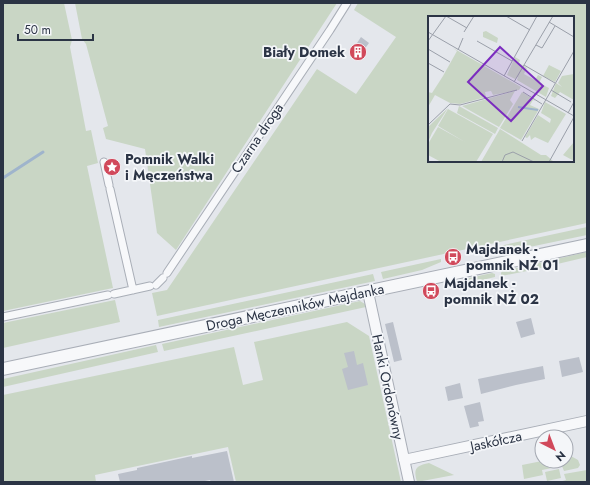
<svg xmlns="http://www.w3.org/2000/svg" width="590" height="485" font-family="Jost,sans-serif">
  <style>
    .green { fill: #c9d6c5; fill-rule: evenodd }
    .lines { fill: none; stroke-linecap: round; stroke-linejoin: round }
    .stream { stroke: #9fb4cc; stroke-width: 3 }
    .building { fill: #bbc0ca }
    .pedestrian-casing { stroke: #a9aeb7; stroke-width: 9 }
    .minor-casing { stroke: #a9aeb7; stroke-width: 12 }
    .tertiary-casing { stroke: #a9aeb7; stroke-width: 14 }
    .pedestrian { stroke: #f7f8fa; stroke-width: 7 }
    .minor { stroke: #f7f8fa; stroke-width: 10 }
    .tertiary { stroke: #f7f8fa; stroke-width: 12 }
    .labels { text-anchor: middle; stroke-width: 3.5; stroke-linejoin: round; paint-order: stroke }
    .poi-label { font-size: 14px; font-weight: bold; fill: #2b3445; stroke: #f4f6f9; text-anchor: start }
    .street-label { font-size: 14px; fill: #2b3445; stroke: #f4f6f9 }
    .inset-river { fill: none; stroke: #9fb4cc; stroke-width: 2 }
    .inset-road { fill: none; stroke: #9a9fa9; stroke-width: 1 }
    .view { fill: #7b2cbf; fill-opacity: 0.15; stroke: #7b2cbf; stroke-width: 2 }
    .inset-edge { fill: none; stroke: #2b3445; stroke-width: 2 }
  </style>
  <rect width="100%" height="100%" fill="#e4e7ec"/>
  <!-- green -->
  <path class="green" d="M3,3h61l8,37 -2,7 16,84 5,-1 7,33 -11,3 26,122 -110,23z
    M75,3h262l-161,247 -19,-17 -12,-84 -39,-10 -3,-11 5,-2 -22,-82 -4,-5z
    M358,3h229v220l-430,93 -5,-23 15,-3 150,-221 39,25 40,-57 -42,-27zM429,17h144v144h-144z
    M587,227v8l-86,18 -24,1 -1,-3z
    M587,252v5l-55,13 -2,-5z
    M441,259v3l-19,8 -39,9 -2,-7z
    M526,266l1,5 -26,5v-3l1,-2z
    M492,273l3,1v3l-47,11v-2l21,-8z
    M373,274l2,7 -216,46 -1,-7z
    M115,300l5,22 -117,26v-25z
    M360,301l5,3 1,3 -202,44 -2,-7z
    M347,322l22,14 32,146h-165l-8,-35 -133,28 1,7h-93v-87l231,-48 9,38 20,-5 -9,-38z
    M156,345l2,7 -155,35v-8z
    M569,455l9,5 2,5 -2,3 -14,3 -2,-5 -20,4 1,5 -19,4 -2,-14 20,-4h24v-5z
    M429,463l25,12 -37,7c-4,-14 -1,-16 12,-19z
    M559,469l2,9 -14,3 -2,-9z
    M587,470v12h-28l7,-2 -2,-6z"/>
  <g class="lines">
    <!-- stream -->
    <path class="stream" d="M3,178l40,-26"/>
  </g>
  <!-- building -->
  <path class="building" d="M361,37l8,6 -8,11 -8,-5z
    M531,318l4,16 -14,4 -5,-16z
    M393,322l9,38 -8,2 -9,-38z
    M354,351l3,14 6,-2 5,22 -20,5 -6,-21 6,-2 -4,-14z
    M579,357l4,15 -21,5 -3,-16z
    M543,366l2,13 -29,6 -35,9 -3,-15z
    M460,383l3,15 -15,3 -3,-14z
    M480,402l4,19 -6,1 1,4 -9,2 -6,-22z
    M227,451l7,31h-23l-1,-2 -10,2h-80l-2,-8 19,-4v-2l55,-12v2z"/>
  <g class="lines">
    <defs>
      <path id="pedestrian" d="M104,162l5,23
        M110,189l23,101
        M167,273l163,-243 17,-27
        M156,285l7,-7
        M114,294l36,-8
        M3,317l105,-22"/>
      <path id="minor" d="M368,292l41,190
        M404,460l183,-39"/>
      <path id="tertiary" d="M3,369l584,-124"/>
    </defs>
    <!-- pedestrian casing -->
    <use href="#pedestrian" class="pedestrian-casing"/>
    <!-- minor casing -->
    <use href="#minor" class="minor-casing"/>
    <!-- tertiary casing -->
    <use href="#tertiary" class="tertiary-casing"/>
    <!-- pedestrian -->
    <use href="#pedestrian" class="pedestrian"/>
    <!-- minor -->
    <use href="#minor" class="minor"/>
    <!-- tertiary -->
    <use href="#tertiary" class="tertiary"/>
  </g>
  <!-- icons -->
  <defs>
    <symbol id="building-disc" viewBox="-11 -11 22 22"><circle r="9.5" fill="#d1495b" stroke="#f4f6f9"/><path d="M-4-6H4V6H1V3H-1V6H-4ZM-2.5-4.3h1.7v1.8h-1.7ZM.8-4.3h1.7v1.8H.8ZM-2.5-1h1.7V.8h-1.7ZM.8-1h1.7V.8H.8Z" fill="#fff"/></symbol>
    <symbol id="sight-disc" viewBox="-11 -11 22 22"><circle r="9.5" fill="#d1495b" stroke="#f4f6f9"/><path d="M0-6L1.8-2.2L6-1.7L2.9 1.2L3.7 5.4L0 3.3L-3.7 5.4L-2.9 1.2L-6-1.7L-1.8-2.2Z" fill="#fff"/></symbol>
    <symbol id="bus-disc" viewBox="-11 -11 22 22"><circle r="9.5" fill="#d1495b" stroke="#f4f6f9"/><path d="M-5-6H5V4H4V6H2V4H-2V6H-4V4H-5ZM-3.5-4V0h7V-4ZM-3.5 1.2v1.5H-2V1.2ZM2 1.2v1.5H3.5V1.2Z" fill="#fff"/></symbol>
  </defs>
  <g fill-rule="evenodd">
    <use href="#building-disc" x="348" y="42" width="20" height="20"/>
    <use href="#sight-disc" x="102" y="157" width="20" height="20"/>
    <use href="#bus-disc" x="443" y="247" width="20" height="20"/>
    <use href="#bus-disc" x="421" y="281" width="20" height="20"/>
  </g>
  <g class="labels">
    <!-- poi labels -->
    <g class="poi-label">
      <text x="345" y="57" text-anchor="end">Biały Domek</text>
      <text x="125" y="164">Pomnik Walki<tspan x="125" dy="16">i Męczeństwa</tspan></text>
      <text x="466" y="254">Majdanek -<tspan x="466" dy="16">pomnik NŻ 01</tspan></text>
      <text x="444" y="288">Majdanek -<tspan x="444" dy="16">pomnik NŻ 02</tspan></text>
    </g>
    <!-- street labels -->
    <g class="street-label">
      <text transform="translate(257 138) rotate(-56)" y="5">Czarna droga</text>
      <text transform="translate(295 307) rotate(-12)" y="5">Droga Męczenników Majdanka</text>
      <text transform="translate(388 387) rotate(78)" y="5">Hanki Ordonówny</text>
      <text transform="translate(496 441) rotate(-12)" y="5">Jaskółcza</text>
    </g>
  </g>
  <!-- overview -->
  <g transform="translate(428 16)">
    <rect width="146" height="146" fill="#e4e7ec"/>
    <path d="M58,15l12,7 -1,5 -14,-6v-5zM25,32l68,39 -2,3 -26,5 -2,-4 -6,1 1,5 -26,7 -10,-1 -15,-8 -7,12v-15l4,1 11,-17 14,-25zM87,41l5,3 -1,3 8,5 -3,6 11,6 3,-5 4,2 -3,6 10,5 -3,9 -29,-17 1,-3 -3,2 -8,-4zM121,49l12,6 -6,11 -12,-6zM146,58v26l-14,-8 -5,6 -4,-2 5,-13 6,4 -4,-4 4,-7zM87,75l-5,9 3,4 -14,23 -37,-21zM94,76l14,9 -3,-1 -3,5 9,4 -18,31 -21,-12zM117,86l21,12 -18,29 -13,-6 -4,3 -1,-5 -3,3 -2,-1 13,-22 12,8 1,-4 -10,-6zM31,90l39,22 -3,6 -38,-21zM20,92l-16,25 -4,9v-15zM20,93l45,25 -17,28h-35l-13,-7v-11l10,-17 27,15 -27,-16zM72,113l41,26h5l8,7h-73zM146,126v19l-11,-6z" fill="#c9d6c5"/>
    <path class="inset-river" d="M90,91l20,3"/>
    <path class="inset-road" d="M18,0l21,12M78,0l24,14M125,0l-29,49 31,18M121,6l25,15M0,16l146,84M36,16l10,-16M0,25l18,-25M49,25l35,20M108,29l6,3 13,-22M0,33l22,13M30,34l5,-12M0,47l16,9M76,60l33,-60M86,66l10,-17M123,74l20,12M95,76l19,12M140,97l6,-11M0,109l22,-21 10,1 57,-15M94,125l52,-90M74,146l3,-7 8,-3 21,10M121,146l25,-45"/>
    <path class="view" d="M72,31l43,39 -32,35 -43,-39z"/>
    <rect width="146" height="146" class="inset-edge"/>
  </g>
  <!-- border -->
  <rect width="590" height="485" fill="none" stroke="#2b3445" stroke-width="8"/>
  <!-- north arrow -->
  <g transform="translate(554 449) rotate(138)"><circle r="19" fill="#f4f6f9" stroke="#a4a8b1"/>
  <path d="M0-3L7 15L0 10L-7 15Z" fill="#d1495b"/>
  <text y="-6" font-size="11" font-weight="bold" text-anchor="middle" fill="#2b3445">N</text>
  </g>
  <!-- scale -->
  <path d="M18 34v6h75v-6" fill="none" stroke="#2b3445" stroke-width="2"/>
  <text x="24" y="34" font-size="12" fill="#2b3445" stroke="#f4f6f9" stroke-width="3" paint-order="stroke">50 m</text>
</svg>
